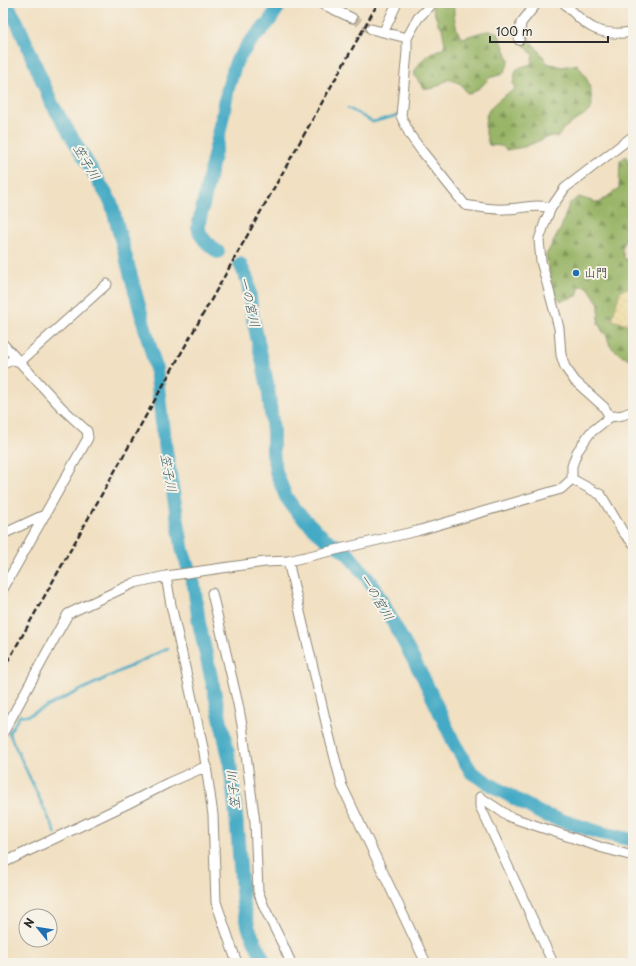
<svg xmlns="http://www.w3.org/2000/svg" width="636" height="966" font-family="'Playpen Sans','Klee One',sans-serif">
  <style>
    .forest { fill: url(#forest-firs); stroke: #627049 }
    .sand { fill: url(#sand-dots); stroke: #8c8264 }
    .lines { fill: none; stroke-linecap: round; stroke-linejoin: round }
    .stream { stroke: #45aac5; stroke-width: 2.5 }
    .river { stroke: #45aac5; stroke-width: 14 }
    .minor-tunnel { stroke: #c9bca4; stroke-width: 9; stroke-dasharray: 9 4.5; stroke-linecap: butt }
    .minor-casing { stroke: #8e8676; stroke-width: 11 }
    .minor { stroke: #fff; stroke-width: 9 }
    .rail { stroke: #2b2b2b; stroke-width: 2.5; stroke-dasharray: 6 3; stroke-linecap: butt }
    .poi-dot { fill: #1f6fb2; stroke: #f7f3e8; stroke-width: 1.5 }
    .labels { text-anchor: middle; stroke-width: 4; stroke-linejoin: round; paint-order: stroke }
    .poi-label { font-size: 12px; fill: #2b2b2b; stroke: #f7f3e8; text-anchor: start }
    .water-label { font-size: 13px; font-style: italic; fill: #345761; stroke: #f7f3e8 }
  </style>
  <defs>
    <pattern id="forest-firs" width="22" height="20" patternUnits="userSpaceOnUse"><rect width="22" height="20" fill="#99b567"/><path d="M5 1l3.5 6h-7zM16 11l3.5 6h-7z" fill="#7d9355"/></pattern>
    <pattern id="sand-dots" width="8" height="8" patternUnits="userSpaceOnUse"><rect width="8" height="8" fill="#eeda9e"/><path d="M2 2h.1M6 6h.1" fill="none" stroke="#cb8" stroke-width="1.8" stroke-linecap="round"/></pattern>
  </defs>
  <rect width="100%" height="100%" fill="#f7f3e8"/>
  <filter id="ink" filterUnits="userSpaceOnUse"><feTurbulence type="fractalNoise" baseFrequency=".025" numOctaves="2"/><feDisplacementMap in="SourceGraphic" scale="8" xChannelSelector="R" yChannelSelector="G"/><feConvolveMatrix kernelMatrix="1 2 1 2 8 2 1 2 1" color-interpolation-filters="sRGB"/></filter>
  <filter id="wash" filterUnits="userSpaceOnUse"><feTurbulence type="fractalNoise" baseFrequency=".012" numOctaves="4" result="noise"/><feDisplacementMap in="SourceGraphic" scale="16" xChannelSelector="R" yChannelSelector="G"/><feGaussianBlur stdDeviation="0.9" result="paint"/><feColorMatrix in="noise" values="0 0 0 0 0 0 0 0 0 0 0 0 0 0 0 0 0 1.4 0 .05"/><feComposite in="paint" operator="in"/></filter>
  <g filter="url(#wash)">
    <rect width="100%" height="100%" fill="#f1e0c2"/>
    <!-- forest -->
    <path class="forest" d="M436,3h18c-1,9 1,28 8,35 9,-2 28,-11 36,-5l11,27 -2,7 -4,7 -14,4 -7,8 -12,8 -3,-1 -6,-9 -12,-5 -17,10 -9,-1 -9,-14c5,-13 14,-22 28,-25l3,-5 -3,-16 -4,-5 -6,-17z
      M528,37c6,10 13,14 19,26l15,4 15,-3c13,17 14,23 15,43l-4,5 -25,17 -5,8 -7,-1 -27,11 -18,3 -4,-4 -13,-1c-10,-32 0,-40 26,-56l-2,-5 3,-14 5,-3 10,-3 2,-9 -11,-13z
      M626,156l4,10 3,4v57l-6,4 -5,19 3,10 8,-4v103l-10,-2 -13,-11 -3,-10 -4,-4 -5,-9 1,-7v-12l-11,-17 -8,-1 -3,10 -16,5 -7,-6 -8,-40 15,-27 8,-24 10,-7 20,6 20,-15 1,-27z"/>
    <!-- sand -->
    <path class="sand" d="M626,288h7v38l-21,-6 8,-29z"/>
    <g class="lines">
      <!-- stream -->
      <path class="stream" d="M348,108l25,14 26,-7
        M56,834l-47,-101 11,-18 7,1 141,-68"/>
      <!-- river -->
      <path class="river" d="M6,3l12,21 34,80 59,98 45,167 7,63 20,120 11,33 5,38 31,139 6,53 7,90 6,24 16,34
        M218,252c-10,-8 -17,-13 -20,-25l23,-102 7,-37 8,-26 13,-19 19,-20 13,-20
        M240,264l8,17 4,33 16,73 5,44v21l3,20 10,25 10,14 28,27 12,7 12,9 24,30 52,95 31,66 17,28 31,19 39,22 59,19 32,7"/>
    </g>
  </g>
  <g filter="url(#ink)">
    <g class="lines">
      <!-- minor-tunnel -->
      <path class="minor-tunnel" d="M352,18l19,11"/>
      <defs>
        <path id="minor" d="M320,3l32,15
          M433,3l-15,15 -11,20v14l-6,64 9,19 11,15 44,55c13,2 27,5 40,4 15,0 32,-6 46,-1
          M564,3c23,24 34,34 69,29
          M371,29l36,9
          M384,31l13,-28
          M519,40l2,-17 16,-20
          M3,344l59,64 25,23 1,7 -85,151
          M20,362l87,-78
          M3,364l10,-4 7,2
          M610,417l-6,-10 -29,-26 -10,-14 -4,-12 -2,-27 -18,-67 -2,-21 6,-18 6,-14 14,-20 68,-52
          M572,479l29,16 22,37 10,11
          M3,534l43,-20
          M288,561l40,170 14,55 84,177
          M166,576l5,29 33,147 9,63 3,87 21,61
          M212,593l26,111 4,21 13,97 3,69 6,16 19,38 8,18
          M3,733l56,-103 9,-16 6,-3 60,-28 32,-7 99,-14 23,-1 129,-30 144,-42 11,-10v-13l5,-14 13,-19 20,-16 13,-2 10,-4
          M480,797v9l73,157
          M480,797l30,20 93,31 30,8
          M3,863l124,-59 41,-21 39,-17"/>
      </defs>
      <!-- minor casing -->
      <use href="#minor" class="minor-casing"/>
      <!-- minor -->
      <use href="#minor" class="minor"/>
      <!-- rail -->
      <path class="rail" d="M3,670l375,-667"/>
    </g>
  </g>
  <!-- markers -->
  <circle class="poi-dot" cx="576" cy="273" r="4"/>
  <g class="labels">
    <!-- poi labels -->
    <g class="poi-label">
      <text x="584" y="277">山門</text>
    </g>
    <!-- water labels -->
    <g class="water-label">
      <text transform="translate(87 162) rotate(59)" y="5">笠子川</text>
      <text transform="translate(250 302) rotate(77)" y="5">一の宮川</text>
      <text transform="translate(169 473) rotate(80)" y="5">笠子川</text>
      <text transform="translate(377 597) rotate(59)" y="5">一の宮川</text>
      <text transform="translate(233 790) rotate(-95)" y="5">笠子川</text>
    </g>
  </g>
  <!-- margin -->
  <rect width="636" height="966" fill="none" stroke="#f7f3e8" stroke-width="16"/>
  <!-- north arrow -->
  <g transform="translate(38 928) rotate(300)"><circle r="19" fill="#f7f3e8" stroke="#a5a39c"/>
  <path d="M0-3L7 15L0 10L-7 15Z" fill="#1f6fb2"/>
  <text y="-6" font-size="11" font-weight="bold" text-anchor="middle" fill="#2b2b2b">N</text>
  </g>
  <!-- scale -->
  <path d="M490 36v6h118v-6" fill="none" stroke="#2b2b2b" stroke-width="2"/>
  <text x="496" y="36" font-size="12" fill="#2b2b2b" stroke="#f7f3e8" stroke-width="3" paint-order="stroke">100 m</text>
</svg>
